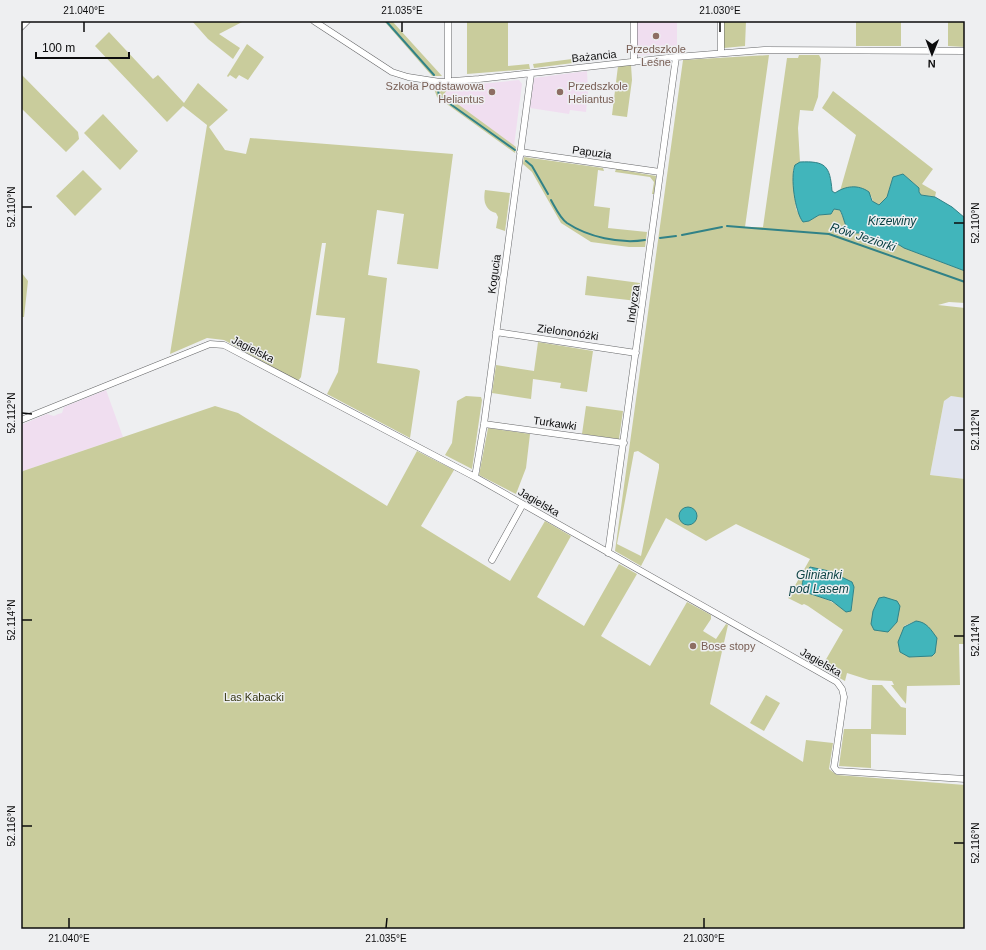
<svg xmlns="http://www.w3.org/2000/svg" width="986" height="950" font-family="Helvetica,sans-serif">
  <style>
    .built { fill: #e1e4ee }
    .education { fill: #f0def0 }
    .green { fill: #c9cc9c; fill-rule: evenodd }
    .water { fill: #41b5bb; stroke: #318287 }
    .lines { fill: none; stroke-linecap: round; stroke-linejoin: round }
    .stream { stroke: #318287; stroke-width: 2 }
    .minor-casing { stroke: #656668; stroke-width: 7 }
    .minor { stroke: #fff; stroke-width: 6 }
    .ticks { fill: none; stroke: #0c0c0d; stroke-width: 1.5 }
    .education-dot { fill: #8d6e63; stroke: #eeeff1; stroke-width: 1.5 }
    .labels { text-anchor: middle; stroke-width: 3; stroke-linejoin: round; paint-order: stroke }
    .education-label { font-size: 11px; fill: #785e54; stroke: #eeeff1; text-anchor: start }
    .street-label { font-size: 11px; fill: #0c0c0d; stroke: #eeeff1 }
    .park-label { font-size: 11px; fill: #343512; stroke: #eeeff1 }
    .water-label { font-size: 12px; font-style: italic; fill: #083f41; stroke: #eeeff1 }
    .neatline { fill: none; stroke: #0c0c0d; stroke-width: 1.5 }
    .ticks-label { font-size: 10px; text-anchor: middle; fill: #0c0c0d }
  </style>
  <rect width="100%" height="100%" fill="#eeeff1"/>
  <!-- built -->
  <path class="built" d="M951,396l14,2v81l-35,-4 14,-74z"/>
  <!-- education -->
  <path class="education" d="M636,21h41v31l-42,4z
    M587,71l1,20 -2,21 -16,-2 -1,4 -39,-6 4,-30z
    M519,80l3,4 -8,62 -71,-52 6,-7z
    M106,390l17,47 -100,34 -2,-4v-42l26,-11 7,2 4,-2 4,-1 2,-6z"/>
  <!-- green -->
  <path class="green" d="M192,21h52l-25,13 21,14 -7,11 -25,-20z
    M384,21h8l50,55h-10z
    M467,21h41v45l21,-2 1,5 -63,5z
    M724,21h22l-1,25 -21,2z
    M856,21h45v25h-45z
    M948,21h17v26l-17,-1z
    M109,32l44,47 5,-4 26,28 14,-20 30,27 -19,17 16,23 21,4 4,-16 203,16 -15,115 -41,-5 7,-50 -27,-4 -9,65 19,3 -10,85 40,6 3,2 -10,67 -83,-44 11,-22 7,-54 -29,-3 10,-72h-4l-21,134 -3,4 -74,-41 -17,-2 -37,16 37,-229 -24,-19 -16,16 -72,-76z
    M247,44l17,13 -16,23 -9,-5 -3,4 -6,-4 -2,2 -1,-1z
    M769,55l-24,172h18l24,-169h11l1,-3h20l2,4 -3,38 -5,14 -13,-1 -2,18 2,34 -7,7 3,40 7,13 6,-1 10,-6 12,-1 3,-5 6,1 6,15 22,15 19,1 11,3 6,4 61,23v32l-16,-1 -11,3 27,3v90l-14,-2 -7,5 -14,74 35,4v165h-6l1,41 -53,1 -1,18 -15,-19h3l-2,-4 -23,-1 -22,-7 -2,8 -24,-13 22,-38 -35,-24 -4,-2 -2,1 -14,-7 22,-39 -74,-35 -30,17 -40,-23 -25,48 -26,-15 68,-491zM638,451l21,13v4l-18,88 -24,-12 17,-92zM810,567l19,4 23,11 2,6 -3,23 -10,-4 -13,-7 -23,-8 -3,-3v-6zM916,621l16,35 -23,1 -5,-31z
    M572,59l1,4 -39,5 -1,-4z
    M631,65l1,15 -5,37 -15,-2 6,-49z
    M21,74l57,58 1,7 -13,13 -45,-44z
    M433,86l16,1 -5,7 72,53 -1,6 -78,-56z
    M833,91l100,78 -11,15 14,8 -1,5 -14,-2 -2,-3v-4l-16,-14 -10,3 -6,20 -8,8 -5,-1 -3,-8 -31,-5 16,-56 -34,-27z
    M103,114l35,37 -18,19 -36,-37z
    M524,157l79,11 1,3 -6,-1 -4,36 16,2 -2,20 39,4 -2,15h-16l-38,-5 -30,-19 -29,-51 -9,-8z
    M616,169l40,7 -2,18h-2l2,-12 -4,-5 -35,-5z
    M83,170l19,19 -27,27 -19,-20z
    M485,190l25,3 -5,38 -9,-3 2,-11 -2,-4c-11,-3 -13,-12 -11,-23z
    M21,272l7,9 -4,36h-3z
    M587,276l53,7 -3,18 -52,-6z
    M538,342l55,9 -6,41 -27,-4 1,-5 -28,-4 -2,20 -39,-6 4,-28 38,6z
    M466,396l15,1 1,3 -10,69 -27,-14 7,-12 5,-42z
    M215,406l23,7 149,93 30,-55 37,19 -33,56 89,55 35,-60 26,15 -34,61 47,29 35,-62 18,10 -36,62 49,30 37,-64 24,13v4l-8,12 13,8 10,-15 2,1 -18,79 93,58 3,-22 27,3 -4,26 8,6 128,10v144h-944v-455l2,-3z
    M586,406l37,5 -4,28 -37,-5z
    M488,428l42,6 -4,34 -10,26 -37,-19z
    M872,685h10l19,22 5,1v27l-35,-1v34l-32,-2 5,-37h27z
    M766,695l14,8 -16,28 -14,-8z"/>
  <!-- water -->
  <path class="water" d="M800,162c25,-1 30,3 32,29l3,2c10,-7 23,-9 34,-1l3,9 7,4 8,-8 6,-20 10,-3 16,14v4l2,3 14,2 17,10 13,11v53l-61,-23c-11,-8 -21,-7 -33,-7l-10,-8h-11c-5,-5 -6,-16 -10,-23l-6,-1 -3,5 -12,1 -10,6 -6,1c-8,-10 -13,-45 -8,-57z
    M679 516a9 9 0 1 1 18 0a9 9 0 1 1-18 0Z
    M810,567l19,4 23,11 2,5 -3,24 -5,1 -14,-11 -27,-9c-7,-8 1,-17 5,-25z
    M884,597l13,4 3,5 -3,16 -9,10 -14,-2 -3,-6 2,-13 6,-13z
    M916,621c11,1 15,9 21,17l-2,15 -3,3 -23,1 -9,-5 -2,-10 6,-15z"/>
  <g class="lines">
    <!-- stream -->
    <path class="stream" d="M386,21l48,54
      M438,90l1,6 76,54
      M526,161l6,5 16,28
      M551,200c4,7 9,18 16,23 21,14 53,21 78,17
      M727,226l102,8 136,48
      M682,235l40,-8
      M660,238l16,-2"/>
    <defs>
      <path id="minor" d="M314,21l78,51 16,5 32,5 39,-3 197,-22 88,-7 201,1
        M448,21v61
        M21,27l6,-6
        M721,53v-32
        M634,62v-41
        M520,152l140,20
        M496,332l140,21
        M21,420l189,-76 14,1 251,132 362,205 5,7 2,8 -10,70 3,4 128,8
        M484,424l140,19
        M475,477l9,-53 47,-350
        M608,553l68,-496
        M492,560l31,-56"/>
    </defs>
    <!-- minor casing -->
    <use href="#minor" class="minor-casing"/>
    <!-- minor -->
    <use href="#minor" class="minor"/>
  </g>
  <!-- ticks -->
  <path class="ticks" d="M84,32v-10M402,32v-10M720,32v-10M22,207h10M954,223h10M22,413l10,1M954,430h10M22,620h10M954,636h10M22,826h10M954,843h10M69,928v-10M386,928l1,-10M704,928v-10"/>
  <!-- markers -->
  <g class="education-dot">
    <circle cx="656" cy="36" r="4"/>
    <circle cx="492" cy="92" r="4"/>
    <circle cx="560" cy="92" r="4"/>
    <circle cx="693" cy="646" r="4"/>
  </g>
  <g class="labels">
    <!-- education labels -->
    <g class="education-label">
      <text x="656" y="53" text-anchor="middle">Przedszkole<tspan x="656" dy="13">Leśne</tspan></text>
      <text x="484" y="90" text-anchor="end">Szkoła Podstawowa<tspan x="484" dy="13">Heliantus</tspan></text>
      <text x="568" y="90">Przedszkole<tspan x="568" dy="13">Heliantus</tspan></text>
      <text x="701" y="650">Bose stopy</text>
    </g>
    <!-- street labels -->
    <g class="street-label">
      <text transform="translate(594 56) rotate(-6)" y="4">Bażancia</text>
      <text transform="translate(592 152) rotate(8)" y="4">Papuzia</text>
      <text transform="translate(494 274) rotate(-82)" y="4">Kogucia</text>
      <text transform="translate(633 304) rotate(-82)" y="4">Indycza</text>
      <text transform="translate(568 332) rotate(8)" y="4">Zielononóżki</text>
      <text transform="translate(253 349) rotate(27)" y="4">Jagielska</text>
      <text transform="translate(555 423) rotate(8)" y="4">Turkawki</text>
      <text transform="translate(539 502) rotate(30)" y="4">Jagielska</text>
      <text transform="translate(821 662) rotate(30)" y="4">Jagielska</text>
    </g>
    <!-- park labels -->
    <g class="park-label">
      <text x="254" y="701">Las Kabacki</text>
    </g>
    <!-- water labels -->
    <g class="water-label">
      <text x="892" y="225">Krzewiny</text>
      <text transform="translate(863 237) rotate(18)" y="4">Rów Jeziorki</text>
      <text x="819" y="579">Glinianki<tspan x="819" dy="14">pod Lasem</tspan></text>
    </g>
  </g>
  <!-- border -->
  <rect width="986" height="950" fill="none" stroke="#eeeff1" stroke-width="44"/>
  <!-- north arrow -->
  <g transform="translate(932 54) rotate(181)" stroke="#eeeff1" stroke-width="3" paint-order="stroke">
  <path d="M0-3L7 15L0 10L-7 15Z" fill="#0c0c0d"/>
  <text y="-6" font-size="11" font-weight="bold" text-anchor="middle" fill="#0c0c0d">N</text>
  </g>
  <!-- scale -->
  <path d="M36 52v6h93v-6" fill="none" stroke="#0c0c0d" stroke-width="2"/>
  <text x="42" y="52" font-size="12" fill="#0c0c0d" stroke="#eeeff1" stroke-width="3" paint-order="stroke">100 m</text>
  <rect x="22" y="22" width="942" height="906" class="neatline"/>
  <g class="ticks-label">
    <text x="84" y="14">21.040°E</text>
    <text x="402" y="14">21.035°E</text>
    <text x="720" y="14">21.030°E</text>
    <text transform="translate(11 207) rotate(-90)" y="4">52.110°N</text>
    <text transform="translate(975 223) rotate(-90)" y="4">52.110°N</text>
    <text transform="translate(11 413) rotate(-90)" y="4">52.112°N</text>
    <text transform="translate(975 430) rotate(-90)" y="4">52.112°N</text>
    <text transform="translate(11 620) rotate(-90)" y="4">52.114°N</text>
    <text transform="translate(975 636) rotate(-90)" y="4">52.114°N</text>
    <text transform="translate(11 826) rotate(-90)" y="4">52.116°N</text>
    <text transform="translate(975 843) rotate(-90)" y="4">52.116°N</text>
    <text x="69" y="942">21.040°E</text>
    <text x="386" y="942">21.035°E</text>
    <text x="704" y="942">21.030°E</text>
  </g>
</svg>
